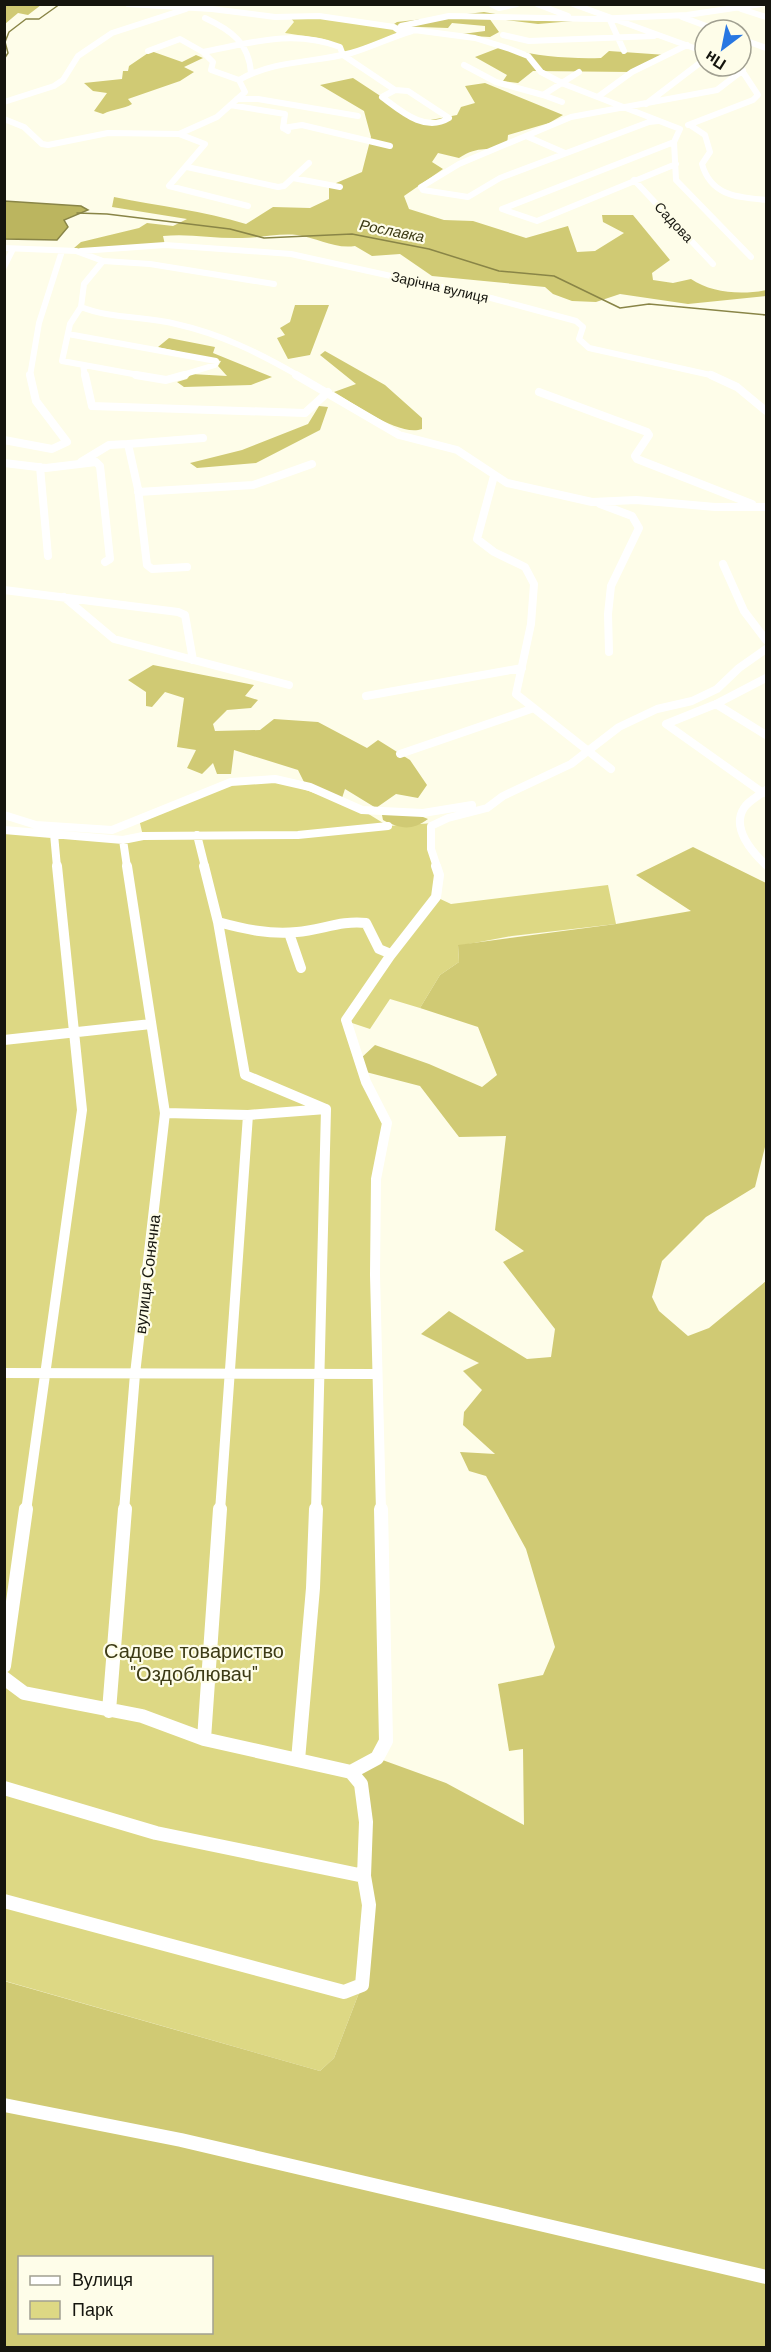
<svg xmlns="http://www.w3.org/2000/svg" width="771" height="2352" font-family="'DM Sans',sans-serif">
  <style>
    .green { fill: #ddd884 }
    .forest { fill: #d0ca74; fill-rule: evenodd }
    .water { fill: #bbb55f; stroke: #898547; stroke-width: 1.5 }
    .lines { fill: none; stroke-linecap: round; stroke-linejoin: round }
    .stream { stroke: #898547; stroke-width: 1.5 }
    .street-far3 { stroke: #fff; stroke-width: 6 }
    .street-far2 { stroke: #fff; stroke-width: 8 }
    .street-far1 { stroke: #fff; stroke-width: 10 }
    .street { stroke: #fff; stroke-width: 14 }
    .labels { text-anchor: middle; stroke-width: 4.5; stroke-linejoin: round; paint-order: stroke }
    .far-street-label { font-size: 14px; fill: #15150e; stroke: #fefde9 }
    .far-water-label { font-size: 15px; font-style: italic; fill: #3c3a14; stroke: #fefde9 }
    .street-label { font-size: 16px; fill: #15150e; stroke: #fefde9 }
    .near-park-label { font-size: 20px; fill: #3d3b16; stroke: #fefde9 }
  </style>
  <rect width="100%" height="100%" fill="#fefde9"/>
  <!-- green -->
  <path class="green" d="M308,16l86,11 8,6 -59,22 -3,-8 -16,-8 -39,-6 9,-11 -4,-5z
    M275,779l87,31 26,16 47,-3 -4,3 5,71 15,7 157,-19 8,39 -104,12 -54,10 1,16 -19,13 -20,33 -30,-9 -20,30 -24,-8 41,102 -11,56 10,562 -20,81 -4,163 -28,73 -14,13 -315,-90 -1,-1151 81,7 58,-1 -4,-17 92,-37z"/>
  <!-- forest -->
  <path class="forest" d="M5,4h36v1l-13,10 -10,-2 -13,11z
    M484,12l52,9h37l-35,3 -49,-6 10,14 -9,5 -35,-2 30,-4v-5l-33,-3 -4,5 -57,-2 6,-4z
    M501,47c34,9 65,12 100,11l8,-7 57,4 -34,17 -99,-1 -15,12 -15,-2 4,-6 -32,-18z
    M151,51l31,11 14,-7 7,3 -19,9 10,5 -14,9 -52,18 4,5c-8,5 -19,5 -29,10l-9,-3 13,-18 -14,-2 -9,-8 38,-4 1,-8h5l1,-5z
    M353,78l67,44 37,-7 4,-8 14,-4 -10,-17 20,-3 78,32 -14,8 -41,12 -1,10c-19,8 -27,-1 -48,13l-21,-5 -6,9 11,7 -39,27 5,13 35,11 29,1 53,17 42,-12 9,26 18,-1 29,-18 -21,-11 -1,-7h31l37,45 -18,13 1,7 20,3 18,-4c20,14 51,16 75,11v6l-78,8 -68,-10 -24,8 -24,-1 -19,-7 -8,-7 -113,-11 -32,-22 -28,2 -17,-10c-21,3 -37,-8 -58,-11 -18,-2 -37,3 -55,3 -27,1 -53,-5 -79,-2l2,9 -77,5 -14,-2 7,-6 58,-14 8,-5 26,3 14,-7 -75,-12 2,-10c44,9 90,14 132,27l27,-17 37,1 19,-9v-13l33,-14 9,-35 -7,-26 -44,-26z
    M295,305h34l-19,50 -22,4 -11,-21 8,-3 -5,-7 10,-6z
    M169,338l46,9 -2,6 59,24 -21,8 -67,2 -7,-5 10,-3 4,-5 36,2 -9,-10 3,-5 -63,-14z
    M325,351l60,34 37,33v11c-23,8 -67,-25 -88,-37l22,-8 -36,-29z
    M319,406l9,1 -8,23 -64,33 -59,5 -7,-5 52,-13 66,-26z
    M153,665l101,20 -9,11 13,4 -7,8 -24,2 -14,14 2,7 45,-1 14,-11 44,3 49,26 11,-8 32,20 17,25 -9,13 -22,-4 -20,14 -31,-19 -3,9 -38,-16 -6,-12 -64,-20 -3,24h-14l-4,-11 -11,11 -15,-6 9,-18 -19,-3 7,-49 -19,-6 -13,15 -6,-1v-14l-18,-12z
    M382,815h36l10,4c-16,12 -28,10 -45,1z
    M693,847l73,36v260l-11,44 -49,30 -44,44 -10,36 7,14 29,25 21,-8 57,-47v1066h-761l-1,-366 316,90 14,-13 28,-73 4,-163 -15,-50 26,-14 69,25 78,42 -1,-76 -14,2 -11,-67 45,-9 12,-28 -29,-98 -40,-73 -17,-5 -9,-19 35,2 -32,-29 1,-13 18,-22 -19,-19 16,-8 -58,-29 28,-23 78,48 24,-2 4,-28 -52,-67 21,-11 -29,-21 11,-94 -47,1 -39,-51 -58,-15 -3,-11 16,-15 54,19 53,23 15,-12 -19,-48 -58,-19 20,-33 19,-13 -1,-17 158,-21 75,-13 -55,-36zM20,2258h192v74h-192z"/>
  <!-- water -->
  <path class="water" d="M4,201l77,5 7,4 -24,10 4,7 -11,13 -52,-1z"/>
  <g class="lines">
    <!-- stream -->
    <path class="stream" d="M4,59l4,-6 -3,-11 4,-10 17,-13h13l21,-15
      M77,213l30,1 123,15 34,9 88,-4 77,15 70,22 55,5 66,32 29,-4 117,11"/>
    <!-- street-far3 -->
    <path class="street-far3" d="M128,4l84,5 63,8 44,-1 75,11 8,6
      M491,4l8,4 18,-4
      M537,4l31,12
      M573,4l132,48
      M741,9l25,8
      M682,17l35,13
      M205,18c26,12 44,25 46,55
      M609,18l15,33
      M401,26l48,-10 145,3 93,-4 74,-11
      M399,28l76,10 35,11 18,7 13,16 23,12 116,45 -6,13 2,38 75,77
      M503,35l26,6 125,-5
      M741,39l25,9
      M148,51l32,-12 23,13 10,10 -2,8 28,10
      M203,52c47,-9 90,-23 137,-5l3,8 52,35
      M464,65l32,17 47,13
      M395,90l13,1 41,27c-24,15 -48,-7 -67,-21z
      M599,96l33,-24 55,-27
      M237,99h21l100,17
      M4,102l50,-16 9,-6 15,-24 34,-23 74,-24
      M562,102l-19,-7 36,-23
      M646,104l59,-45
      M230,105l55,9 -2,14 5,3
      M4,119l20,8 18,17 6,1 60,-12 71,1 38,-17 28,-25 -6,-12c35,-20 74,-17 112,-27 21,-6 40,-16 61,-22
      M658,121l-9,1 -149,56 -32,19 -45,-7 -2,-3 38,-23 112,-47 146,-27 26,-20
      M688,125l65,-25 5,-5 -19,-29
      M690,125l15,10 5,17 -8,12c9,32 35,33 64,36
      M283,128l19,-3 88,21
      M179,134l26,10 -36,42 79,20
      M526,136l39,17
      M187,167l91,20 6,-1 25,-23
      M293,178l47,9
      M634,180l79,84
      M502,209l35,12 139,-57
      M502,209l172,-67
      M4,248l72,3 27,10 -19,23 -3,23c30,12 64,9 95,17 45,10 83,29 123,52
      M81,251l84,-6 126,9 200,44 85,23 7,6 -4,12 10,9 126,28
      M103,261l47,3 124,20
      M4,267l9,-18
      M81,307l-11,17 -8,37 82,15
      M68,334l148,27 -1,4 -36,11
      M83,365l2,11
      M30,376l9,-53 23,-72"/>
    <!-- street-far2 -->
    <path class="street-far2" d="M85,375l7,31 213,7 23,-21
      M136,375l30,5 18,-5
      M296,375l103,60 58,15 50,33 85,19 44,-2 79,7h51
      M711,375l26,12 29,24
      M539,392l108,40 2,3 -14,21 2,3 115,45
      M4,440l48,9 15,-7 -31,-41 -6,-26
      M128,444l75,-6
      M81,462l28,-17 19,-1 10,45 9,76 5,4 35,-2
      M4,463l42,5 50,-6 4,4 10,93 -5,3
      M40,467l8,89
      M494,476l-17,63 17,13 31,15 9,17 -3,40 -15,70 95,75
      M138,492l115,-7 59,-21
      M600,504l32,12 7,12 -28,58 -3,28 1,38
      M723,564l21,47 22,29
      M4,590l174,22 7,3 8,45
      M64,597l50,42 175,46
      M366,696l156,-28
      M716,704l50,31
      M400,754l134,-46
      M766,790c-7,6 -17,10 -22,18 -13,20 8,44 22,57
      M763,793l-97,-69 50,-20 50,-26
      M4,815l32,10 76,5 119,-48 44,-3 35,8 52,23 61,3 49,-8
      M4,830l119,10 20,-4 155,-1 90,-9
      M54,834l3,33
      M197,835l8,32
      M123,840l4,27
      M437,867l-6,-18v-23l17,-8 39,-10 16,-12 68,-32 48,-37 38,-18 35,-8 25,-12 22,-21 27,-19"/>
    <!-- street-far1 -->
    <path class="street-far1" d="M204,866l14,56 27,153 81,34 -10,402
      M218,922c26,7 52,13 79,10 24,-2 45,-12 69,-9l13,26 12,5
      M289,933l12,35
      M4,1040l147,-16
      M165,1113l83,2 78,-6
      M4,1373l373,1
      M26,1511l56,-401 -25,-244
      M124,1511l11,-137 30,-261 -38,-247
      M220,1511l28,-396
      M381,1511l-6,-236 1,-96 11,-56 -21,-41 -20,-62 44,-64 46,-59 3,-22 -3,-9"/>
    <!-- street -->
    <path class="street" d="M4,1666l22,-157
      M4,1678l20,15 118,23 62,23 147,33 26,-14 9,-17 -5,-232
      M109,1711l16,-202
      M204,1739l16,-230
      M298,1760l15,-172 3,-79
      M4,1788l152,45 208,43
      M4,1901l340,91 18,-7 7,-80 -5,-29 2,-54 -5,-38 -10,-12
      M4,2105l177,35 585,137"/>
  </g>
  <g class="labels">
    <!-- far-street labels -->
    <g class="far-street-label">
      <text transform="translate(674 222) rotate(47)" y="5">Садова</text>
      <text transform="translate(440 287) rotate(13)" y="5">Зарічна вулиця</text>
    </g>
    <!-- far-water labels -->
    <g class="far-water-label">
      <text transform="translate(392 231) rotate(11)" y="5">Рославка</text>
    </g>
    <!-- street labels -->
    <g class="street-label">
      <text transform="translate(147 1274) rotate(-83)" y="6">вулиця Сонячна</text>
    </g>
    <!-- near-park labels -->
    <g class="near-park-label">
      <text x="194" y="1658">Садове товариство<tspan x="194" dy="23">"Оздоблювач"</tspan></text>
    </g>
  </g>
  <!-- border -->
  <rect width="771" height="2352" fill="none" stroke="#15150e" stroke-width="12"/>
  <!-- legend -->
  <rect x="18" y="2256" width="195" height="78" fill="#fefde9" stroke="#a1a091" stroke-width="1.5"/>
  <rect x="30" y="2276" width="30" height="9" fill="#ffffff" stroke="#a1a091" stroke-width="1.5"/>
  <text x="72" y="2286" font-size="18" fill="#15150e">Вулиця</text>
  <rect x="30" y="2301" width="30" height="18" fill="#ddd884" stroke="#a1a091" stroke-width="1.5"/>
  <text x="72" y="2316" font-size="18" fill="#15150e">Парк</text>
  <!-- north arrow -->
  <g transform="translate(723 48) rotate(212)"><circle r="28" fill="#fefde9" stroke="#a1a091" stroke-width="1.5"/>
  <path d="M0-4.5L10 22L0 15L-10 22Z" fill="#2877e2"/>
  <text y="-9" font-size="16" font-weight="bold" text-anchor="middle" fill="#15150e">Пн</text>
  </g>
</svg>
